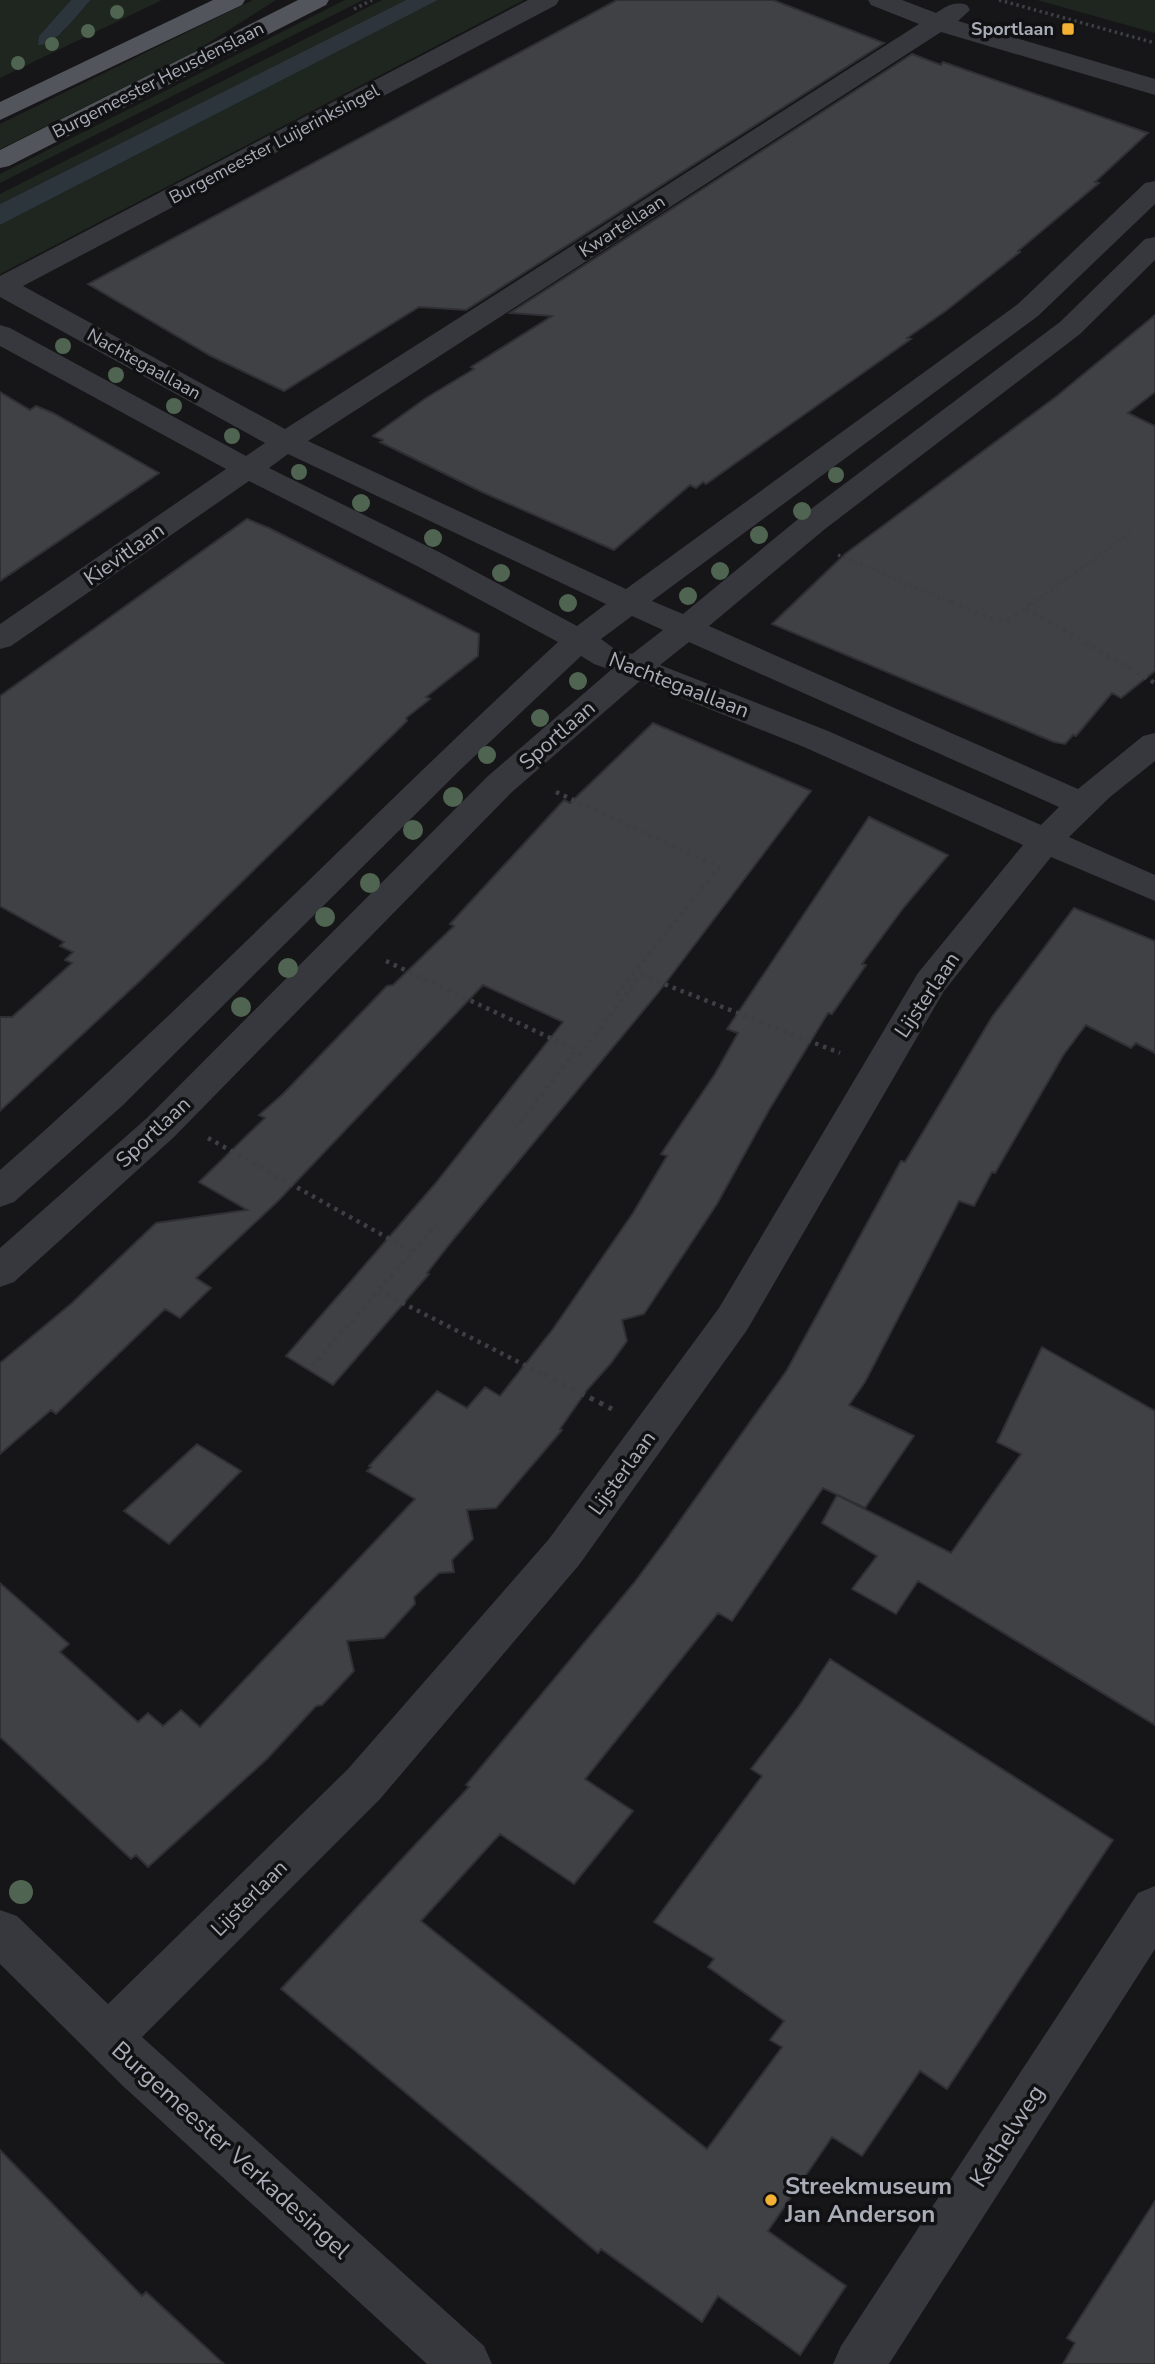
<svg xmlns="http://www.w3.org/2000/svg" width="1155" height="2364" font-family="'Nunito Sans',sans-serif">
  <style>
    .green { fill: #1e261f }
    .water { fill: #2c353c }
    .building { fill: #404145; stroke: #303034; stroke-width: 2 }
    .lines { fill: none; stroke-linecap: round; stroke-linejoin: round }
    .path-far2 { stroke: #3d3f44; stroke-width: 3.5; stroke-dasharray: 2.5 3.5; stroke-linecap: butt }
    .path-far1 { stroke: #3d3f44; stroke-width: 4.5; stroke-dasharray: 3.5 5; stroke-linecap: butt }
    .path { stroke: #3d3f44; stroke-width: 5; stroke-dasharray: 4.5 6; stroke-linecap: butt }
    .minor { fill: #37383d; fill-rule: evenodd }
    .major { fill: #53555c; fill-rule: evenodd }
    .tree { fill: #506452 }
    .poi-dot { fill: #f2b134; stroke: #111113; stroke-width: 2.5 }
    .labels { text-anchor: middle; stroke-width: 7; stroke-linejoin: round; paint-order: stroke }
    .far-poi-label { font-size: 18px; font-weight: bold; fill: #a8adb8; stroke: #111113; text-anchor: end }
    .far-street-label { font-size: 18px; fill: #a8adb8; stroke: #111113 }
    .street-label { font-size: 21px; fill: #a8adb8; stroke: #111113 }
    .near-street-label { font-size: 24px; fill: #a8adb8; stroke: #111113 }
    .near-poi-label { font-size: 24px; font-weight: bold; fill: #a8adb8; stroke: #111113; text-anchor: start }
  </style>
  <rect width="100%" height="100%" fill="#161618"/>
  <!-- green -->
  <path class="green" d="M0,0h71l-32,36 23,-3 29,-33h71l-162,78z
    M253,0h23l-85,54 -191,95v-25z
    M345,0h18l-363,183v-9z
    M382,0h24l-406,204v-10z
    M438,0h86l-524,274v-49z
    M1037,0h118v33z"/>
  <!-- water -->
  <path class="water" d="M71,0h20c-13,13 -35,46 -53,45l1,-9z
    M406,0h32l-438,225v-21z"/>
  <!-- building -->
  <path class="building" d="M617,0h156l111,43 -418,267 -47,-3 -135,84 -73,-35 -123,-72z
    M912,54l29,11 2,-3 205,71 -53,49 4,1 -81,68 2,1 -73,58 -40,28 4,1 -205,145 -3,-2 -7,6 -6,-3 -76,65 -132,-58 -102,-50 3,-2 -10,-4 53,-38 48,-29 -3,-2 81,-51 -42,-3z
    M1155,315v77l-27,21 27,13v245l-34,27 -9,-5 -36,43 -3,-1 -8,9 -11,-2 -282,-118 73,-70 212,-158z
    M0,392l30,18 6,-4 17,7 106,60 -159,108z
    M247,519l22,9 210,106 -1,22 -52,41 4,2 -24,19 1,3 -264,257 -143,133v-94h12l60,-54 -7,-3 8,-8 -13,-6 4,-4 -64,-36v-210z
    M653,723l158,68 -153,202 -206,248 -25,32 2,1 -96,111 -47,-29 149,-172 128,-162 -80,-37 -206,217 -81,76 15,10 -31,30 -15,-9 -109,105 -5,-4 -51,44v-91l72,-60 84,-80 91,-13 -48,-28 66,-64 -6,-3 24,-21 104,-108 6,-1 61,-59 -4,-2 114,-124 6,3z
    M869,817l79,38 -44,52 -42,57 4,1 -34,49 -4,-1 -59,97 -52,94 -73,110 -22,6 5,21 -16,22 -24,27 -27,39 2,1 -66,78 -29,2 6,29 -21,21 2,12 -15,1 -25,24 1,7 -31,34 -37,3 7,30 -32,34 -6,1 -49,53 -119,108 -12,-12 -5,4 -131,-122v-154l69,61 -9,8 78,70 10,-9 15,13 18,-16 19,17 215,-228 -48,-28 4,-4 -2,-1 68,-75 30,17 18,-21 15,9 53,-67 80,-116 34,-57 -6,-2 54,-80 23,-41 -11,-4z
    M1074,908l81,33v112l-19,-10 -5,5 -45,-23 -22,29 -69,119 -3,-1 -18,34 -15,-5 -94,181 -16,23 65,31 -49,72 -42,-20 -91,133 -14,-8 -133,166 48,32 -59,73 -74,-50 -79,87 286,228 75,-102 -12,-7 14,-19 -76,-54 6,-8 -60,-37 108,-146 -11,-7 48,-63 31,-47 283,181 -166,249 -27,-18 -58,85 -30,-19 -64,94 78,55 -46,69 -82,-59 -16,26 -101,-73 -3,4 -317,-264 188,-202 -3,-2 168,-202 32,-43 121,-170 114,-209 4,1 87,-145z
    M1042,1347l113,64v314l-237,-144 -22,33 -44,-25 25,-33 -55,-33 15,-28 114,58 70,-99 -24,-12z
    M197,1444l44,27 -72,73 -45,-33z
    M0,2150l142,146 4,-4 78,72h-224z
    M1155,2201v163h-92l12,-21 -8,-5z"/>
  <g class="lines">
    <!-- path-far2 -->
    <path class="path-far2" d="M999,0l156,43
      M354,9l18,-9
      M838,555l117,49
      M1031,604l101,-72"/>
    <!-- path-far1 -->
    <path class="path-far1" d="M951,602l44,18 14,-1 24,-17
      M1026,608l129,75
      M556,792l163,75 -105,131
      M386,961l190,89 -60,77
      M579,1056l62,-81 199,78
      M208,1138l205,114
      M379,1291l167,85
      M312,1366l125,-142"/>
    <!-- path -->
    <path class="path" d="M543,1374l69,35"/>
    <!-- minor -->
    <path class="minor" d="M528,0h31l-3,5 -533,281 262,143 634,-405 -48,-19 -3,-5h34l34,13c11,-7 18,-12 31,-8l3,5 -12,11 197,58v16l-214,-63 -633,409 318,148 392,-285 127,-121 10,-2v23l-117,112 -386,285 31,13 120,-99 257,-193 85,-83 10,-2v23l-75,74 -255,195 -116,97 369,163 65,-53 12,-3v28l-45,36 -41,40 86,38v26l-104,-44 -107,134 -197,339 -168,235 -199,234 -238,238 342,309 8,18h-65l-304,-278 -123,-122v-54l17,6 91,88 240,-235 201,-230 170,-231 199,-335 105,-128 -219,-98 -164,-66 -128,111 -338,345 -160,145 -14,5v-39l148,-131 340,-341 123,-106 -17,-6 -13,-8 -121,114 -338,336 -108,96 -14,5v-37c193,-169 370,-355 558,-528l-139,-75 -170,-86 -238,165 -11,3v-25l226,-155 -226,-123v-21l10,3 236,128 19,-13 -265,-146v-21zM288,454l318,150 -29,22 -136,-73 -172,-85zM632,616l31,14 -31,24 -16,-4 -15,-11zM689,642l370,165 -18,18 -213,-94 -168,-66z
      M1155,1886v63l-266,415h-56l8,-18 297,-453z"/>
    <!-- major -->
    <path class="major" d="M213,0h32l-3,5 -242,115v-18z
      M298,0h31l-3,5 -317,161 -9,2v-18z"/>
  </g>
  <!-- trees -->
  <g class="tree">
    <circle cx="117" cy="12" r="7"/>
    <circle cx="88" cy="31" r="7"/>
    <circle cx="52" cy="44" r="7"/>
    <circle cx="18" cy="63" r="7"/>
    <circle cx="63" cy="346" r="8"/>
    <circle cx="116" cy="375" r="8"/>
    <circle cx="174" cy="406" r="8"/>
    <circle cx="232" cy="436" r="8"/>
    <circle cx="299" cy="472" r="8"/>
    <circle cx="836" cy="475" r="8"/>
    <circle cx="361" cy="503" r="9"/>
    <circle cx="802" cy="511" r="9"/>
    <circle cx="759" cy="535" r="9"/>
    <circle cx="433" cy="538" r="9"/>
    <circle cx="720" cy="571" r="9"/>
    <circle cx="501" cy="573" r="9"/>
    <circle cx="688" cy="596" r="9"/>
    <circle cx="568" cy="603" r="9"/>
    <circle cx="578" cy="681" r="9"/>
    <circle cx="540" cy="718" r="9"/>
    <circle cx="487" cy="755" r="9"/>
    <circle cx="453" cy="797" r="10"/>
    <circle cx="413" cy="830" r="10"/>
    <circle cx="370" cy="883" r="10"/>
    <circle cx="325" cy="917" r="10"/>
    <circle cx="288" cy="968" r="10"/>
    <circle cx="241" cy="1007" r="10"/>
    <circle cx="21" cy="1892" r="12"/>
  </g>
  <!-- markers -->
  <g class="poi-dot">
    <rect x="1061" y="22" width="14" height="14" rx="3.5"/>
    <circle cx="771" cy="2200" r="7"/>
  </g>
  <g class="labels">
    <!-- far-poi labels -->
    <g class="far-poi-label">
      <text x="1054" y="35">Sportlaan</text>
    </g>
    <!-- far-street labels -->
    <g class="far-street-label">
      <text transform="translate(158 80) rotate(-27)" y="6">Burgemeester Heusdenslaan</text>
      <text transform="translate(274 144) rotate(-28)" y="6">Burgemeester Luijerinksingel</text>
      <text transform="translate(622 226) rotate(-33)" y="6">Kwartellaan</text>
      <text transform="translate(144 364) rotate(29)" y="6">Nachtegaallaan</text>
    </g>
    <!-- street labels -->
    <g class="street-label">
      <text transform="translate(124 554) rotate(-35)" y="7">Kievitlaan</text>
      <text transform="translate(679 685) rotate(21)" y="7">Nachtegaallaan</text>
      <text transform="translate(557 735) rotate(-41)" y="7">Sportlaan</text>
      <text transform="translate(927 995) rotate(-56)" y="7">Lijsterlaan</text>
      <text transform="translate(153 1132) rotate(-43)" y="7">Sportlaan</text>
      <text transform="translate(622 1473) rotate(-54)" y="7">Lijsterlaan</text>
      <text transform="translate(249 1898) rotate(-45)" y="7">Lijsterlaan</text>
    </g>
    <!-- near-street labels -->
    <g class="near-street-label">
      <text transform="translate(1007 2136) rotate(-57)" y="8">Kethelweg</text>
      <text transform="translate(231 2150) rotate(42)" y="8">Burgemeester Verkadesingel</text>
    </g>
    <!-- near-poi labels -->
    <g class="near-poi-label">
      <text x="785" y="2194">Streekmuseum<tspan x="785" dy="28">Jan Anderson</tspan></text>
    </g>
  </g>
</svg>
